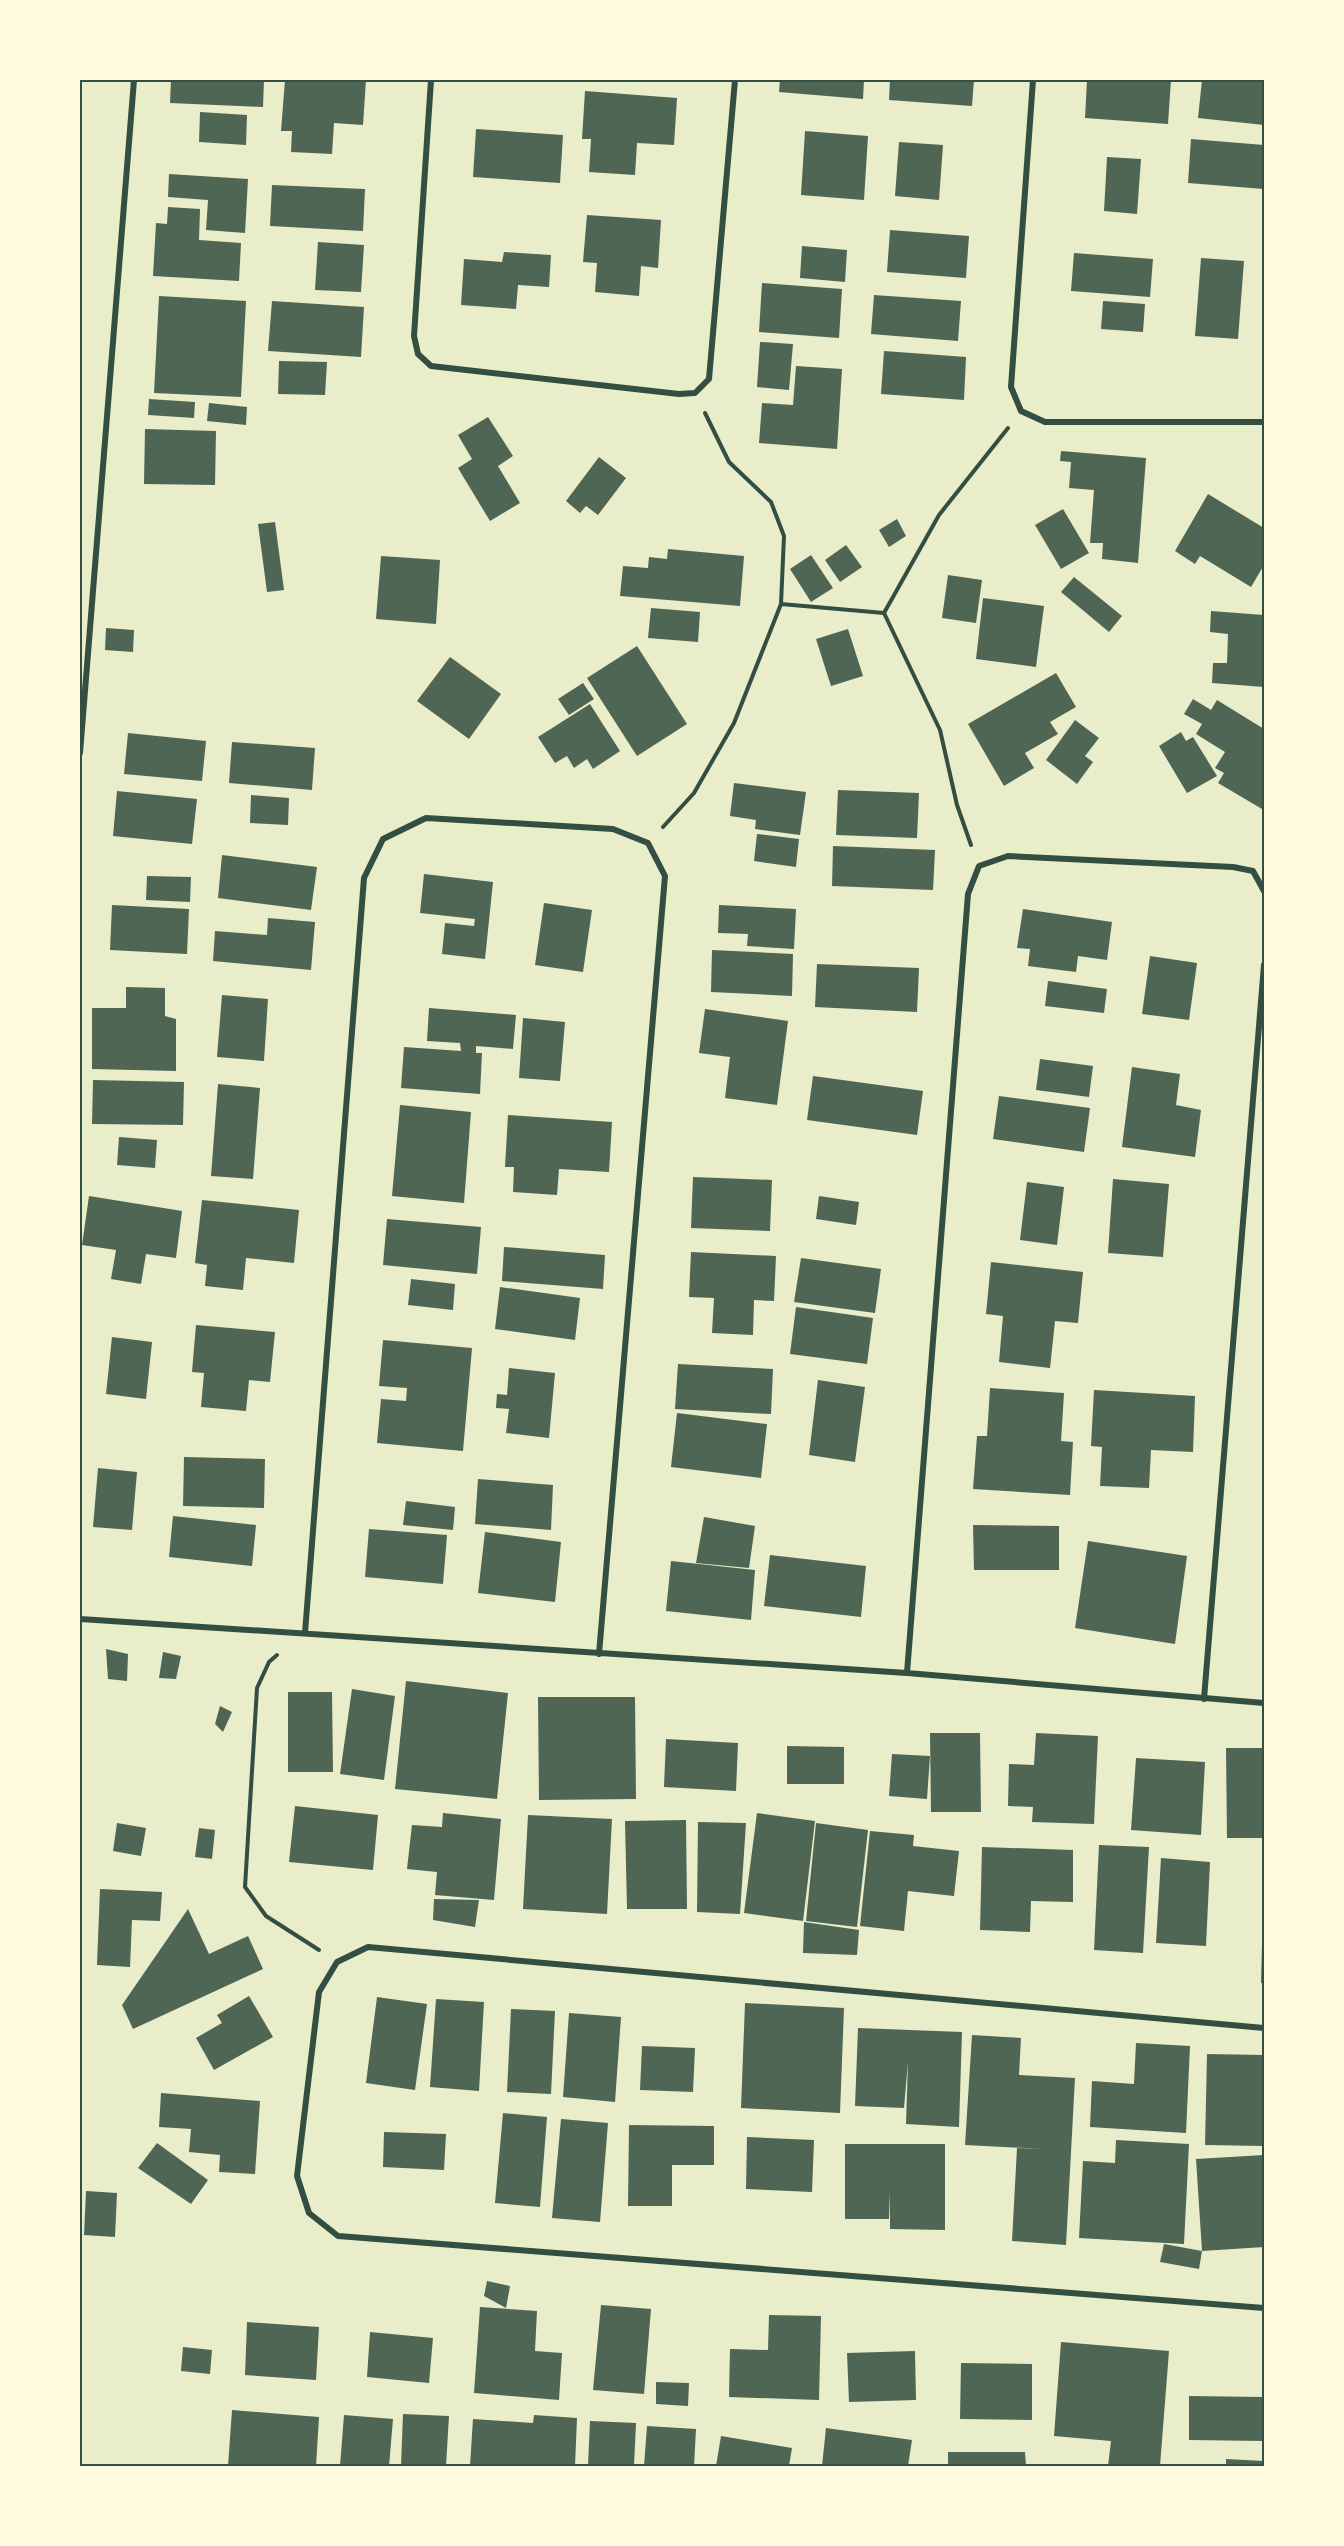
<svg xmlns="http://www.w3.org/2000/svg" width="1344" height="2546" font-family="'Sofia Sans Condensed',sans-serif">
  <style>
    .building { fill: #4f6655 }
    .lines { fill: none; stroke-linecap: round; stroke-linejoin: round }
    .path { stroke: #344e41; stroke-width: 4 }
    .minor { stroke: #344e41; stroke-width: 6 }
    .neatline { fill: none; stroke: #344e41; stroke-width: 2 }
  </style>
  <rect width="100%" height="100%" fill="#e9edc9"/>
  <!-- building -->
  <path class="building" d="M171,80h93l-1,27 -93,-4z
    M285,80h81l-3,45 -29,-2 -2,31 -41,-2 1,-21h-11z
    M780,80h84l-1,19 -84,-7z
    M890,80h84l-2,26 -83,-6z
    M1087,80h84l-3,44 -83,-6z
    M1202,80l62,1v44l-66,-7z
    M585,91l92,7 -3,47 -37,-2 -2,32 -46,-3 2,-33h-9z
    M200,112l47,3 -1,30 -47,-3z
    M476,129l87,6 -3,48 -87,-6z
    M805,131l63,5 -4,64 -63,-5z
    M1191,139l73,6v44l-76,-6z
    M899,142l44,3 -4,55 -44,-4z
    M1107,157l34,2 -4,55 -33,-3z
    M169,174l79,5 -3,54 -39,-3 2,-30 -40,-3z
    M272,185l93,4 -2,42 -93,-5z
    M168,207l32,2 -1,31 42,3 -2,38 -86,-5 3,-53 11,1z
    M587,215l74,5 -3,48 -17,-2 -2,30 -44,-4 2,-29 -14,-1z
    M890,230l79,6 -3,42 -79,-6z
    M318,242l46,3 -3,47 -46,-2z
    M802,246l45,4 -2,32 -45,-4z
    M504,252l47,3 -2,32 -31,-2 -2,24 -55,-4 3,-46 38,3z
    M1074,253l79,6 -3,38 -79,-6z
    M1201,258l43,3 -6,78 -43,-3z
    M762,283l80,6 -3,49 -80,-6z
    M874,295l87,6 -3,40 -87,-7z
    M159,296l87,5 -5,96 -87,-4z
    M272,301l92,6 -3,50 -93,-6z
    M1103,301l42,3 -2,28 -42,-3z
    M760,342l33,2 -4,46 -32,-3z
    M884,351l82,6 -2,43 -83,-6z
    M279,361l48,1 -2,33 -47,-1z
    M796,366l46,3 -5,80 -78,-6 3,-40 31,2z
    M149,399l46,3 -1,16 -46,-3z
    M209,403l38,4 -1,18 -39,-4z
    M488,417l25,39 -15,10 22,37 -30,18 -32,-53 14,-9 -14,-24z
    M145,429l71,2 -1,54 -71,-1z
    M1061,451l85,7 -8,105 -36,-4 1,-16h-13l4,-53 -25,-2 2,-26 -11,-1z
    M599,457l27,21 -28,37 -12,-9 -6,7 -14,-12z
    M1208,494l56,34v37l-13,22 -51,-31 -5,8 -20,-13z
    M1063,509l26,44 -28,16 -26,-44z
    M897,519l9,17 -17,11 -10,-17z
    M275,522l9,68 -17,2 -9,-68z
    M846,545l16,22 -22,15 -15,-22z
    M668,549l76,7 -4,50 -120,-10 3,-30 25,2 1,-11 18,2z
    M811,555l22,33 -22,14 -21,-33z
    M381,556l59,4 -4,64 -60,-5z
    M948,575l34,5 -6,43 -34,-5z
    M1074,577l48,39 -13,16 -48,-40z
    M983,598l61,8 -8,61 -60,-8z
    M651,608l49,4 -2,30 -50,-4z
    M1211,611l53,4v72l-52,-4 1,-20h14l1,-29 -18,-2z
    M106,628l28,2 -1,22 -28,-2z
    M848,629l15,47 -32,10 -15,-47z
    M637,646l50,78 -50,32 -50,-78z
    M450,657l51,37 -32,45 -52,-38z
    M1056,673l20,34 -26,15 8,12 -33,19 9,15 -30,18 -36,-62z
    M583,683l11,16 -25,16 -11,-16z
    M1193,699l18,11 6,-10 47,29v77l-2,3 -44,-26 6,-10 -9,-5 10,-16 -29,-18 6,-10 -18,-10z
    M590,704l30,47 -27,18 -6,-10 -13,9 -7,-12 -12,7 -17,-26z
    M1075,720l24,18 -14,18 8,6 -16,22 -31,-24z
    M1181,732l5,9 7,-4 24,39 -30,17 -28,-47z
    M128,733l78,8 -4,40 -78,-7z
    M232,742l83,6 -3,42 -83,-7z
    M734,783l72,9 -6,43 -45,-6 1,-9 -26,-4z
    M838,790l81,3 -2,45 -81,-3z
    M117,791l80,8 -5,45 -79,-8z
    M251,795l38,3 -1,27 -38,-2z
    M757,834l42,5 -3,28 -42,-6z
    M833,846l102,4 -2,40 -101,-4z
    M222,855l95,12 -6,43 -93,-12z
    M424,874l69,8 -8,77 -43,-5 3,-31 29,3 1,-7 -55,-6z
    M147,876l44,1 -1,25 -44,-2z
    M544,903l48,7 -9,62 -48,-7z
    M112,905l77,4 -2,45 -77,-4z
    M719,905l77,4 -2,40 -47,-3 1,-12 -30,-1z
    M1023,909l89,13 -5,38 -29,-4 -2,16 -48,-6 2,-17 -13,-1z
    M268,918l47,4 -4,48 -98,-9 2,-30 52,4z
    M712,950l81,4 -1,42 -81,-4z
    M1150,956l47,7 -8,57 -47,-6z
    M817,964l102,4 -2,44 -102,-5z
    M1048,981l59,8 -3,24 -59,-7z
    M126,987l39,1v28l11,3v52l-84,-2v-61h34z
    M222,995l46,4 -4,62 -47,-4z
    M429,1008l87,7 -3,34 -37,-3v7h6l-2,41 -79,-6 3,-41 57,4 -1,-8 -33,-2z
    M705,1009l83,12 -11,84 -52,-7 5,-41 -31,-4z
    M523,1018l42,4 -5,59 -41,-3z
    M1040,1059l53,7 -4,31 -53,-7z
    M1132,1067l48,7 -4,31 25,5 -6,47 -73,-10z
    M813,1076l110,15 -6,44 -110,-15z
    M93,1080l91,2 -1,43 -91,-1z
    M218,1084l42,4 -7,91 -42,-3z
    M999,1096l91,12 -6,44 -91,-13z
    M400,1105l71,7 -7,91 -72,-7z
    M508,1115l104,7 -3,50 -50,-3 -2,26 -44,-3 1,-25h-9z
    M119,1137l38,3 -2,28 -38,-3z
    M693,1177l79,3 -2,51 -79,-3z
    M1113,1179l56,5 -6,73 -55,-4z
    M1027,1182l37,5 -7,58 -37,-5z
    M89,1196l93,15 -6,47 -30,-4 -5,30 -30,-5 5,-29 -34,-5z
    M819,1196l40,6 -3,23 -40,-6z
    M202,1200l97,10 -5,53 -48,-5 -3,32 -38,-4 2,-21 -12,-2z
    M387,1219l94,8 -4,47 -94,-9z
    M504,1247l101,8 -2,34 -101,-8z
    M691,1252l85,4 -2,45 -20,-1 -1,35 -41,-2 2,-35 -25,-1z
    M801,1258l80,11 -6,44 -81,-11z
    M991,1262l92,10 -5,51 -23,-2 -5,47 -51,-6 4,-46 -17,-2z
    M411,1279l44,5 -2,26 -45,-5z
    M500,1287l80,11 -5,42 -80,-11z
    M796,1307l77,11 -6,46 -77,-10z
    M196,1325l79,7 -5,50 -21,-2 -3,31 -45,-4 3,-34 -12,-1z
    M112,1337l40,5 -6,57 -40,-5z
    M383,1340l89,8 -9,103 -86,-8 4,-44 25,2 1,-13 -28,-2z
    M678,1364l95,5 -2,45 -96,-5z
    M509,1368l46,5 -6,65 -43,-5 3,-24 -13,-1 1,-14 10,1z
    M818,1380l47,7 -10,75 -46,-7z
    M990,1388l74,5 -3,48 12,1 -3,53 -97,-6 4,-53h10z
    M1094,1390l101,6 -2,56 -42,-2 -2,38 -49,-2 2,-39 -11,-1z
    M677,1413l90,11 -6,54 -90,-11z
    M184,1457l81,2 -1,49 -81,-2z
    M98,1468l39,4 -5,58 -39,-3z
    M478,1479l75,6 -2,45 -76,-6z
    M406,1501l49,6 -2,23 -50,-5z
    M173,1516l83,9 -4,41 -83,-9z
    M704,1517l51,9 -6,42 -53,-5z
    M973,1525l86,1v44h-85z
    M369,1529l78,6 -4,49 -78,-7z
    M485,1532l76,10 -6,60 -77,-9z
    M1088,1541l99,15 -12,88 -100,-16z
    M770,1555l96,11 -5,51 -97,-11z
    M671,1561l84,9 -4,50 -85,-9z
    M106,1649l22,5 -1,27 -19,-2z
    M163,1652l18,4 -5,23 -17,-1z
    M406,1681l102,12 -11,106 -102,-10z
    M352,1689l43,7 -11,84 -44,-6z
    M288,1692h44l1,80h-45z
    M538,1697h97l1,102 -97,1z
    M220,1706l12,6 -9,20 -8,-8z
    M930,1733h50l1,79h-50z
    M1036,1733l62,3 -4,88 -62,-2 1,-15 -25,-1 1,-42 25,1z
    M666,1739l72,4 -2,48 -72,-4z
    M787,1746l57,1v37h-57z
    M1226,1748h38v90h-37z
    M892,1754l38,2 -3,43 -38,-3z
    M1136,1758l69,4 -4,73 -70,-5z
    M295,1806l83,9 -5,55 -84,-8z
    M443,1813l58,6 -7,81 -59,-5 2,-23 -30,-3 5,-44 30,2z
    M757,1813l58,8 -12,100 -59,-8z
    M528,1815l84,4 -5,95 -84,-5z
    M686,1820l1,89h-60l-2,-88z
    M698,1822l48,1 -6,91 -43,-2z
    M117,1823l29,5 -5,28 -28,-5z
    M816,1823l52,7 -11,97 -51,-6z
    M199,1828l16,2 -3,29 -17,-2z
    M870,1831l44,4 -1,11 46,5 -5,45 -46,-5 -4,40 -44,-5z
    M1099,1845l50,2 -6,106 -49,-3z
    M982,1847l91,3v52l-42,-1 -1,31 -50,-2z
    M1161,1858l49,4 -4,84 -50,-3z
    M100,1889l62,3 -2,29 -28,-1 -2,47 -33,-2z
    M434,1899l45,1 -4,27 -42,-7z
    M188,1909l21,45 39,-18 15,33 -130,60 -11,-24z
    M804,1922l55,8 -2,25 -54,-2z
    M1262,1944h2v39h-3z
    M249,1996l24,41 -59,33 -18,-32 26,-15 -5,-8z
    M377,1997l50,7 -12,86 -49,-7z
    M436,1999l48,3 -5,89 -49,-4z
    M745,2003l99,5 -4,105 -99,-5z
    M511,2009l44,2 -4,83 -44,-2z
    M569,2013l52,4 -6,85 -52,-5z
    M858,2028l104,4 -3,95 -53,-3 2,-62 -4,46 -49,-2z
    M972,2035l49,3 -2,37 56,3 -9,167 -54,-4 5,-93 27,1 -79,-4z
    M1136,2043l54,3 -4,87 -96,-6 2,-46 42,3z
    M642,2046l53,2 -2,44 -53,-2z
    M1207,2054l57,1v91l-59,-1z
    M161,2093l99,8 -5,73 -36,-2 1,-17 -31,-3 2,-23 -32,-2z
    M503,2113l44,4 -7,90 -45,-4z
    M561,2119l47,4 -8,99 -48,-4z
    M629,2125l85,1v39h-42v41h-44z
    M384,2132l62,2 -2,36 -61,-3z
    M747,2137l67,3 -2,52 -66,-3z
    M1116,2140l73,4 -5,100 -105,-6 4,-77 32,2z
    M157,2143l51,37 -17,24 -53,-36z
    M845,2144h100v86l-55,-1v-37l-1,27h-44z
    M1264,2155v92l-62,4 -6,-92z
    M86,2191l31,2 -2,44 -31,-2z
    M1164,2244l38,7 -3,18 -39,-7z
    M487,2281l23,5 -4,22 -22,-12z
    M601,2305l50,4 -7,85 -51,-4z
    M480,2307l57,4 -2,40 27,2 -3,47 -85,-7z
    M769,2315l52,1 -2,84 -90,-3 1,-48 38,1z
    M247,2322l72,5 -3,53 -71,-5z
    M370,2332l63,6 -4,45 -62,-6z
    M1061,2342l108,9 -9,115h-52l3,-25 -57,-5z
    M183,2347l29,3 -2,24 -29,-3z
    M915,2351l1,49 -67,2 -2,-49z
    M961,2363l71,1v56l-72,-1z
    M656,2382l33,1 -1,23 -32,-2z
    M1189,2396l75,1v44l-75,-1z
    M232,2410l87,7 -3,49h-88z
    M403,2414l46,2 -3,50h-45z
    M344,2415l49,4 -4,47h-49z
    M534,2415l43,3 -2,48h-105l3,-47 60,4z
    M590,2421l46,2 -2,43h-46z
    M647,2426l49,3 -2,37h-50z
    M826,2428l86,12 -4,26h-86z
    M721,2436l71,12 -3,18h-73z
    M948,2452h77l1,14h-78z
    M1226,2459l38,2v5h-38z"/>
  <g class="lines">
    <!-- path -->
    <path class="path" d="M781,604l103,9 55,-98 69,-87
      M884,613l56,117 17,75 14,40
      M663,827l31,-34 40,-70 47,-119 3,-68 -13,-34 -42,-40 -24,-49
      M277,1655l-8,7 -12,26 -12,199 21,29 53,34"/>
    <!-- minor -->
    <path class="minor" d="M431,80l-17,256 4,18 13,12 248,28 16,-1 14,-14 26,-299
      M1033,80l-22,307 10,24 24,11h219
      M80,753l54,-673
      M80,1619l827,54 357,30
      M305,1633l59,-755 19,-39 43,-21 187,11 35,14 17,33 -66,778
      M907,1673l61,-779 11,-28 29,-10 225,11 20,4 11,20
      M1204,1699l60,-734
      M1264,2028l-896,-81 -31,15 -18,30 -22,184 12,37 29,23 926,72"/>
  </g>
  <!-- border -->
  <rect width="1344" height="2546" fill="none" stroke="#fefae0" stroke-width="162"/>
  <rect x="81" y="81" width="1182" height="2384" class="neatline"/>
</svg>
